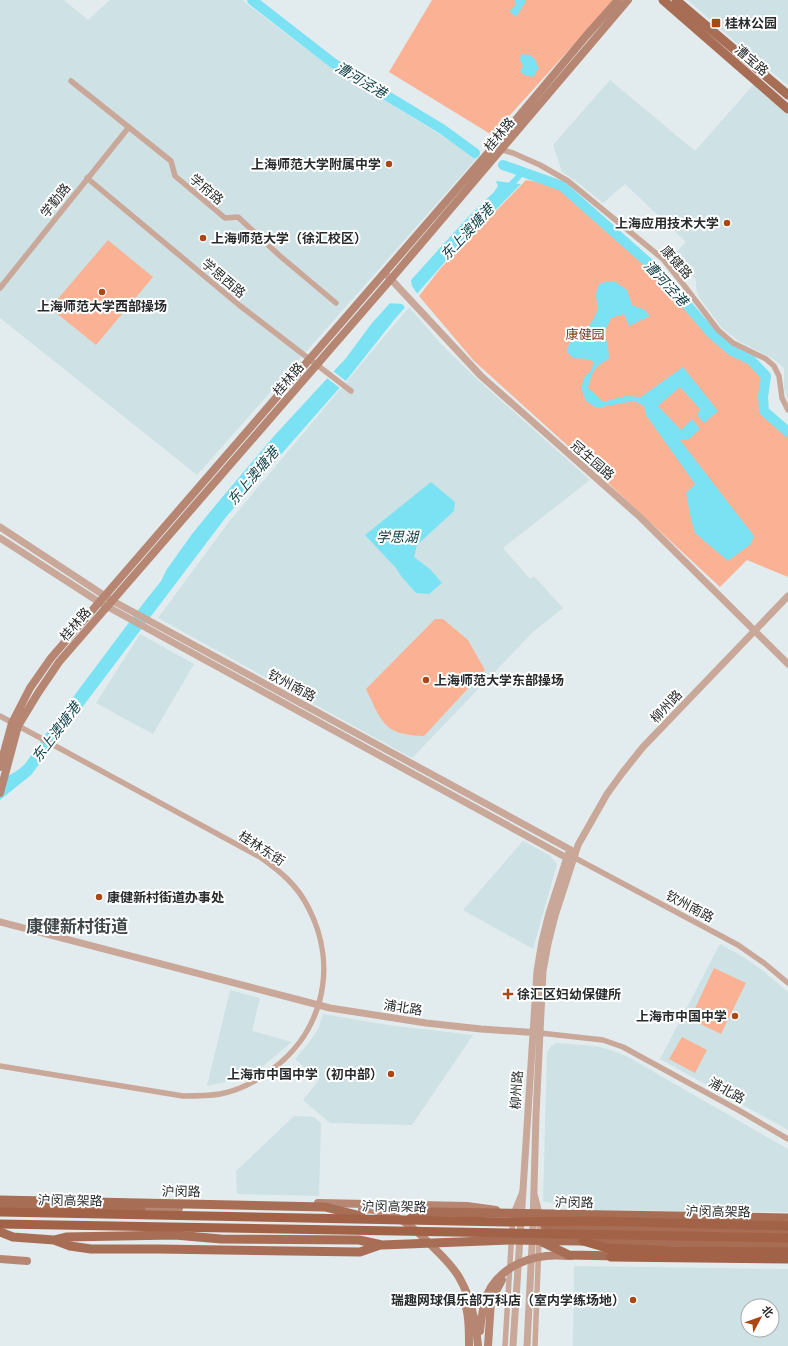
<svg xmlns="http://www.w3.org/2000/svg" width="788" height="1346" font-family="Cabin,'Noto Sans SC',sans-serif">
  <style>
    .built { fill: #cee1e4; fill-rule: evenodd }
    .green { fill: #fbb294 }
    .water { fill: #7be2f4 }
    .pier { fill: #e2ecee }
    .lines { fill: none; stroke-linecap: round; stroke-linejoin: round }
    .canal { stroke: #7be2f4; stroke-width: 6 }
    .river { stroke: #7be2f4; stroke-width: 10 }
    .minor { stroke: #c9a799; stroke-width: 5.5 }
    .tertiary { stroke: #c9a799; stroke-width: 7 }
    .secondary { stroke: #b68672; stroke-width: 8 }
    .primary { stroke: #a86d55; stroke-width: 9 }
    .trunk { stroke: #a26248; stroke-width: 9 }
    .poi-dot { fill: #ab4715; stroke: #fff; stroke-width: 1.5 }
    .labels { text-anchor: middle; stroke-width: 4; stroke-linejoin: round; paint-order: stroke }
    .poi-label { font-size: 13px; font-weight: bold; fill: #292c2d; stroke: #fff; text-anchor: start }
    .street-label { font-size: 13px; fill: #292c2d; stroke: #fff }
    .park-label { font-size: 13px; fill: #7a3719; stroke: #fff }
    .water-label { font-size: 14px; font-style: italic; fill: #0d3e45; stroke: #fff }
    .district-label { font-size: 17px; font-weight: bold; fill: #40484a; stroke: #fff }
  </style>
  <rect width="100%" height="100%" fill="#e2ecee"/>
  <!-- built -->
  <path class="built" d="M0,0h64l24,20 22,-20h132l72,55 163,103 -280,317 -197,-157z
    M688,0h100v85l-40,-32z
    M610,80l85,71 59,-67 34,31v286l-4,-12v-21l-12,-10 -32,-16 -18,-14 -23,-31 -3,-9v-7l-1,-3 -23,-21 14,-15 -61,-58 -22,19 -26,-21 -15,-10 -9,-27z
    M409,307l32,37 37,36 112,100 -87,68 27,31 4,-3 29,32 -30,24 -121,126 -254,-140 70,-95z
    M140,634l54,30 -41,70 -57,-31z
    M523,841l26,14 8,9 -24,85 -70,-39z
    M720,944l25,14 17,12 26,22v138l-128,-71z
    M230,990l30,8 -8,33 40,11 -41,34 -44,10z
    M323,1014l65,11 85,10 -61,90 -82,-2 -27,-23 16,-20 -24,-21 16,-19 7,-11z
    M556,1043l39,3 16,4 17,7 160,92v63l-204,-2 -41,-9 4,-148 4,-7z
    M294,1116l20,1 7,6 -2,73 -82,-2 -1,-23z
    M574,1266l214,3v77h-215zM748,1306h24v24h-24z"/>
  <!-- green -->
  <path class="green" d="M432,0h182l-122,135 -103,-63z
    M526,180l36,6 98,87 51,60 20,18 20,9 15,16 -3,21 1,14 24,21v145l-41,-17 -27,27 -153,-142 -93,-84 -55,-65 21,-27z
    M108,240l45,37 -57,68 -46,-37z
    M435,619h8l25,21 17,30 -61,66c-41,-1 -42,-14 -58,-47z
    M714,968l32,15 -25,51 -31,-15z
    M682,1037l25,13 -12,23 -26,-14z"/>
  <!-- water -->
  <path class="water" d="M516,0h9v3l-9,14 -7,-6 4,-3 3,-4 -2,-3z
    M521,54l9,1 6,5 1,5 2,3 -4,5v2l-2,2 -9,-2 -4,-4 3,-5 -3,-6z
    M496,181l25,3 -77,79 -50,57 -45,57 -123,140 -195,258 -31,25v-19l18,-11 7,-6 25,-36 92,-123 19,-24 6,-12 25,-35 27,-33 55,-65 72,-78 26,-35 97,-107 25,-24 4,-6z
    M614,281l13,9 5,15 13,5 5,6 -21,10 -5,-12 -13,4 -7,16 4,11 1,14c-15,7 -17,14 -21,29l15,14 23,-6 15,1 42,-30 35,44 -14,12 -7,-8 3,-6 -20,-22 -22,19 23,24 11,-11 8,10 -11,10 -9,1 74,96 -3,8 -23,17 -33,-28 -4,-14 -5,-26 9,-9 -49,-69 -2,-9 -10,-5 -38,7 -10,-7 -5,-13 4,-12 6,-5 3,-9 -6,-3 -15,-1 -6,-6c1,-15 18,-18 23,-28 3,-3 6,-10 7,-14 1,-11 -4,-16 3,-27z
    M431,482l24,20 -1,9 -37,34 -3,12 17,13 11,13 -13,11 -13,-1 -15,-17 -5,-8 -31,-33z"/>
  <!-- pier -->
  <path class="pier" d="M413,275l-2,5 1,6 7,10 -1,1 -11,13 -5,-6 -14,-1z
    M333,371l14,11 -6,7 -14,-11z"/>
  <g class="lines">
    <!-- canal -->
    <path class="canal" d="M507,189l15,-16"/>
    <!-- river -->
    <path class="river" d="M252,0l81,63 109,66 33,24
      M503,165l59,21 98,87 51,60 21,18 19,9 15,16 -3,21 1,14 24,21"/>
    <!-- minor -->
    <path class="minor" d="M71,81l100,80 4,15 50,42 13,-1 42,39 56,47
      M499,149l14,4 27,12 28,16 95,78 20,25 35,46 15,13 33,16 8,7 5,10 3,22 6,12
      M87,178l152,127 112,86
      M0,288l129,-161
      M0,716l260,141c20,14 37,28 48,50 32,61 14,131 -44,168 -13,9 -28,16 -44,19 -12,2 -24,2 -37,2l-183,-30
      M575,858l163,87 26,18 24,20
      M540,1033l63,7 20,7 117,64 48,28
      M505,1346l8,-132 9,-22
      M535,1346l5,-132 -5,-19"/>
    <!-- tertiary -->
    <path class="tertiary" d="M387,275l94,101 159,141 148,147
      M0,527l111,73 460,250 4,8
      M0,538l99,64 468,256h8
      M0,922l330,86 96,15 55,6 59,4
      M513,1346l24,-375 5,-30 7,-28 19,-59
      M527,1346l6,-121 3,-110 7,-144 5,-27 7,-28 23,-71 29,-51 16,-22 20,-25 145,-151"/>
    <!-- secondary -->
    <path class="secondary" d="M0,767l12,-44 18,-35 21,-30 443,-512 92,-110 32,-36
      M0,793l18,-67 20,-33 21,-31 332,-383 237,-279
      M318,1203l149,3 29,4
      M134,1208h45
      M362,1209c33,0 54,20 75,42 8,8 18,18 23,28 12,21 16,43 18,67
      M0,1259l27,2
      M463,1297c6,15 6,33 6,49
      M480,1331c1,-9 2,-18 4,-27 7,-29 34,-45 62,-48 8,-1 17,0 25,0
      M488,1346l3,-45 11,-21"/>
    <!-- primary -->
    <path class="primary" d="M663,0l125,109
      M676,0l112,95
      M0,1200l325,7 36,9
      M0,1207l141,3
      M411,1218h6l15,-6 356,6
      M545,1226l243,5
      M0,1232l13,5 41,3 16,6 21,3h67l202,3 20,-7
      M54,1240l12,-3 109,-2 46,4 138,1 23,5 129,-5 206,3 71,2
      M542,1242l27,13 50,1"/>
    <!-- trunk -->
    <path class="trunk" d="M0,1212l506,10 88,-1 194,5
      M0,1224l788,14
      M583,1241l24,7 67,3 114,1
      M611,1257l177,2"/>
  </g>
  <!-- markers -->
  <g class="poi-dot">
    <rect x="711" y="18" width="10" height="10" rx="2"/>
    <circle cx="389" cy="164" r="4"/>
    <circle cx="727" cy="223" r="4"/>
    <circle cx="203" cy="238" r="4"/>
    <circle cx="102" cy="292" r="4"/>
    <circle cx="426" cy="680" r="4"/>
    <circle cx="99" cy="897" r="4"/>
    <path d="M506 988h4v4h4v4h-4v4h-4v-4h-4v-4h4z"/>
    <circle cx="735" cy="1016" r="4"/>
    <circle cx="391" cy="1074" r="4"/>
    <circle cx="633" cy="1300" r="4"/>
  </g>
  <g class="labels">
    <!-- poi labels -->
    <g class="poi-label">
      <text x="725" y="28">桂林公园</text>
      <text x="381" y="169" text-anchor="end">上海师范大学附属中学</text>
      <text x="719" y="228" text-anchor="end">上海应用技术大学</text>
      <text x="211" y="243">上海师范大学（徐汇校区）</text>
      <text x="102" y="311" text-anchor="middle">上海师范大学西部操场</text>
      <text x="434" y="685">上海师范大学东部操场</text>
      <text x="107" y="902">康健新村街道办事处</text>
      <text x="517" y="999">徐汇区妇幼保健所</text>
      <text x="727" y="1021" text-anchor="end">上海市中国中学</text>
      <text x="383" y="1079" text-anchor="end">上海市中国中学（初中部）</text>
      <text x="625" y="1305" text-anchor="end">瑞趣网球俱乐部万科店（室内学练场地）</text>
    </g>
    <!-- street labels -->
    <g class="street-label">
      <text transform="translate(752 60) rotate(41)" y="5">漕宝路</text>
      <text transform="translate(499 134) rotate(-50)" y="5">桂林路</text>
      <text transform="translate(207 189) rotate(40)" y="5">学府路</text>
      <text transform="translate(55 200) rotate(-52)" y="5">学勤路</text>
      <text transform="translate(677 262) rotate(48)" y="5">康健路</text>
      <text transform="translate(224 278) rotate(40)" y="5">学思西路</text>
      <text transform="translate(288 379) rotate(-49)" y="5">桂林路</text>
      <text transform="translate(593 460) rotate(41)" y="5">冠生园路</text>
      <text transform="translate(75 624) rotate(-49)" y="5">桂林路</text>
      <text transform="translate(292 685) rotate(28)" y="5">钦州南路</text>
      <text transform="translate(666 706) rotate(-47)" y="5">柳州路</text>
      <text transform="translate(262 848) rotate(33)" y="5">桂林东街</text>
      <text transform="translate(690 906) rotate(28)" y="5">钦州南路</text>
      <text transform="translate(403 1007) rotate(9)" y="5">浦北路</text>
      <text transform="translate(516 1090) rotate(-86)" y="5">柳州路</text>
      <text transform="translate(727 1090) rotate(29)" y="5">浦北路</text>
      <text transform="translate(181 1191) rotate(1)" y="5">沪闵路</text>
      <text transform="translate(70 1200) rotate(1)" y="5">沪闵高架路</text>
      <text transform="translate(574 1202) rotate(1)" y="5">沪闵路</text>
      <text transform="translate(394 1206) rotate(1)" y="5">沪闵高架路</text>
      <text transform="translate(718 1211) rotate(1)" y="5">沪闵高架路</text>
    </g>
    <!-- park labels -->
    <g class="park-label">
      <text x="585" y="339">康健园</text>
    </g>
    <!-- water labels -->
    <g class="water-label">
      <text transform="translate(361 80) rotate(31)" y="5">漕河泾港</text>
      <text transform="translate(467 232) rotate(-47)" y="5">东上澳塘港</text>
      <text transform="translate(666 283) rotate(47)" y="5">漕河泾港</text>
      <text transform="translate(253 476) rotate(-50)" y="5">东上澳塘港</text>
      <text x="397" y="542">学思湖</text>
      <text transform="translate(56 732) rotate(-53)" y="5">东上澳塘港</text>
    </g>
    <!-- district labels -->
    <g class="district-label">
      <text x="77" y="932">康健新村街道</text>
    </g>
  </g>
  <!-- north arrow -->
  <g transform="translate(760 1318) rotate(49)"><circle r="19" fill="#ffffff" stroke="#a9abab"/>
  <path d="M0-3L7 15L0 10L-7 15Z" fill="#ab4715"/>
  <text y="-6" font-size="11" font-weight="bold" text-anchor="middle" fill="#292c2d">北</text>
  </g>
</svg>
